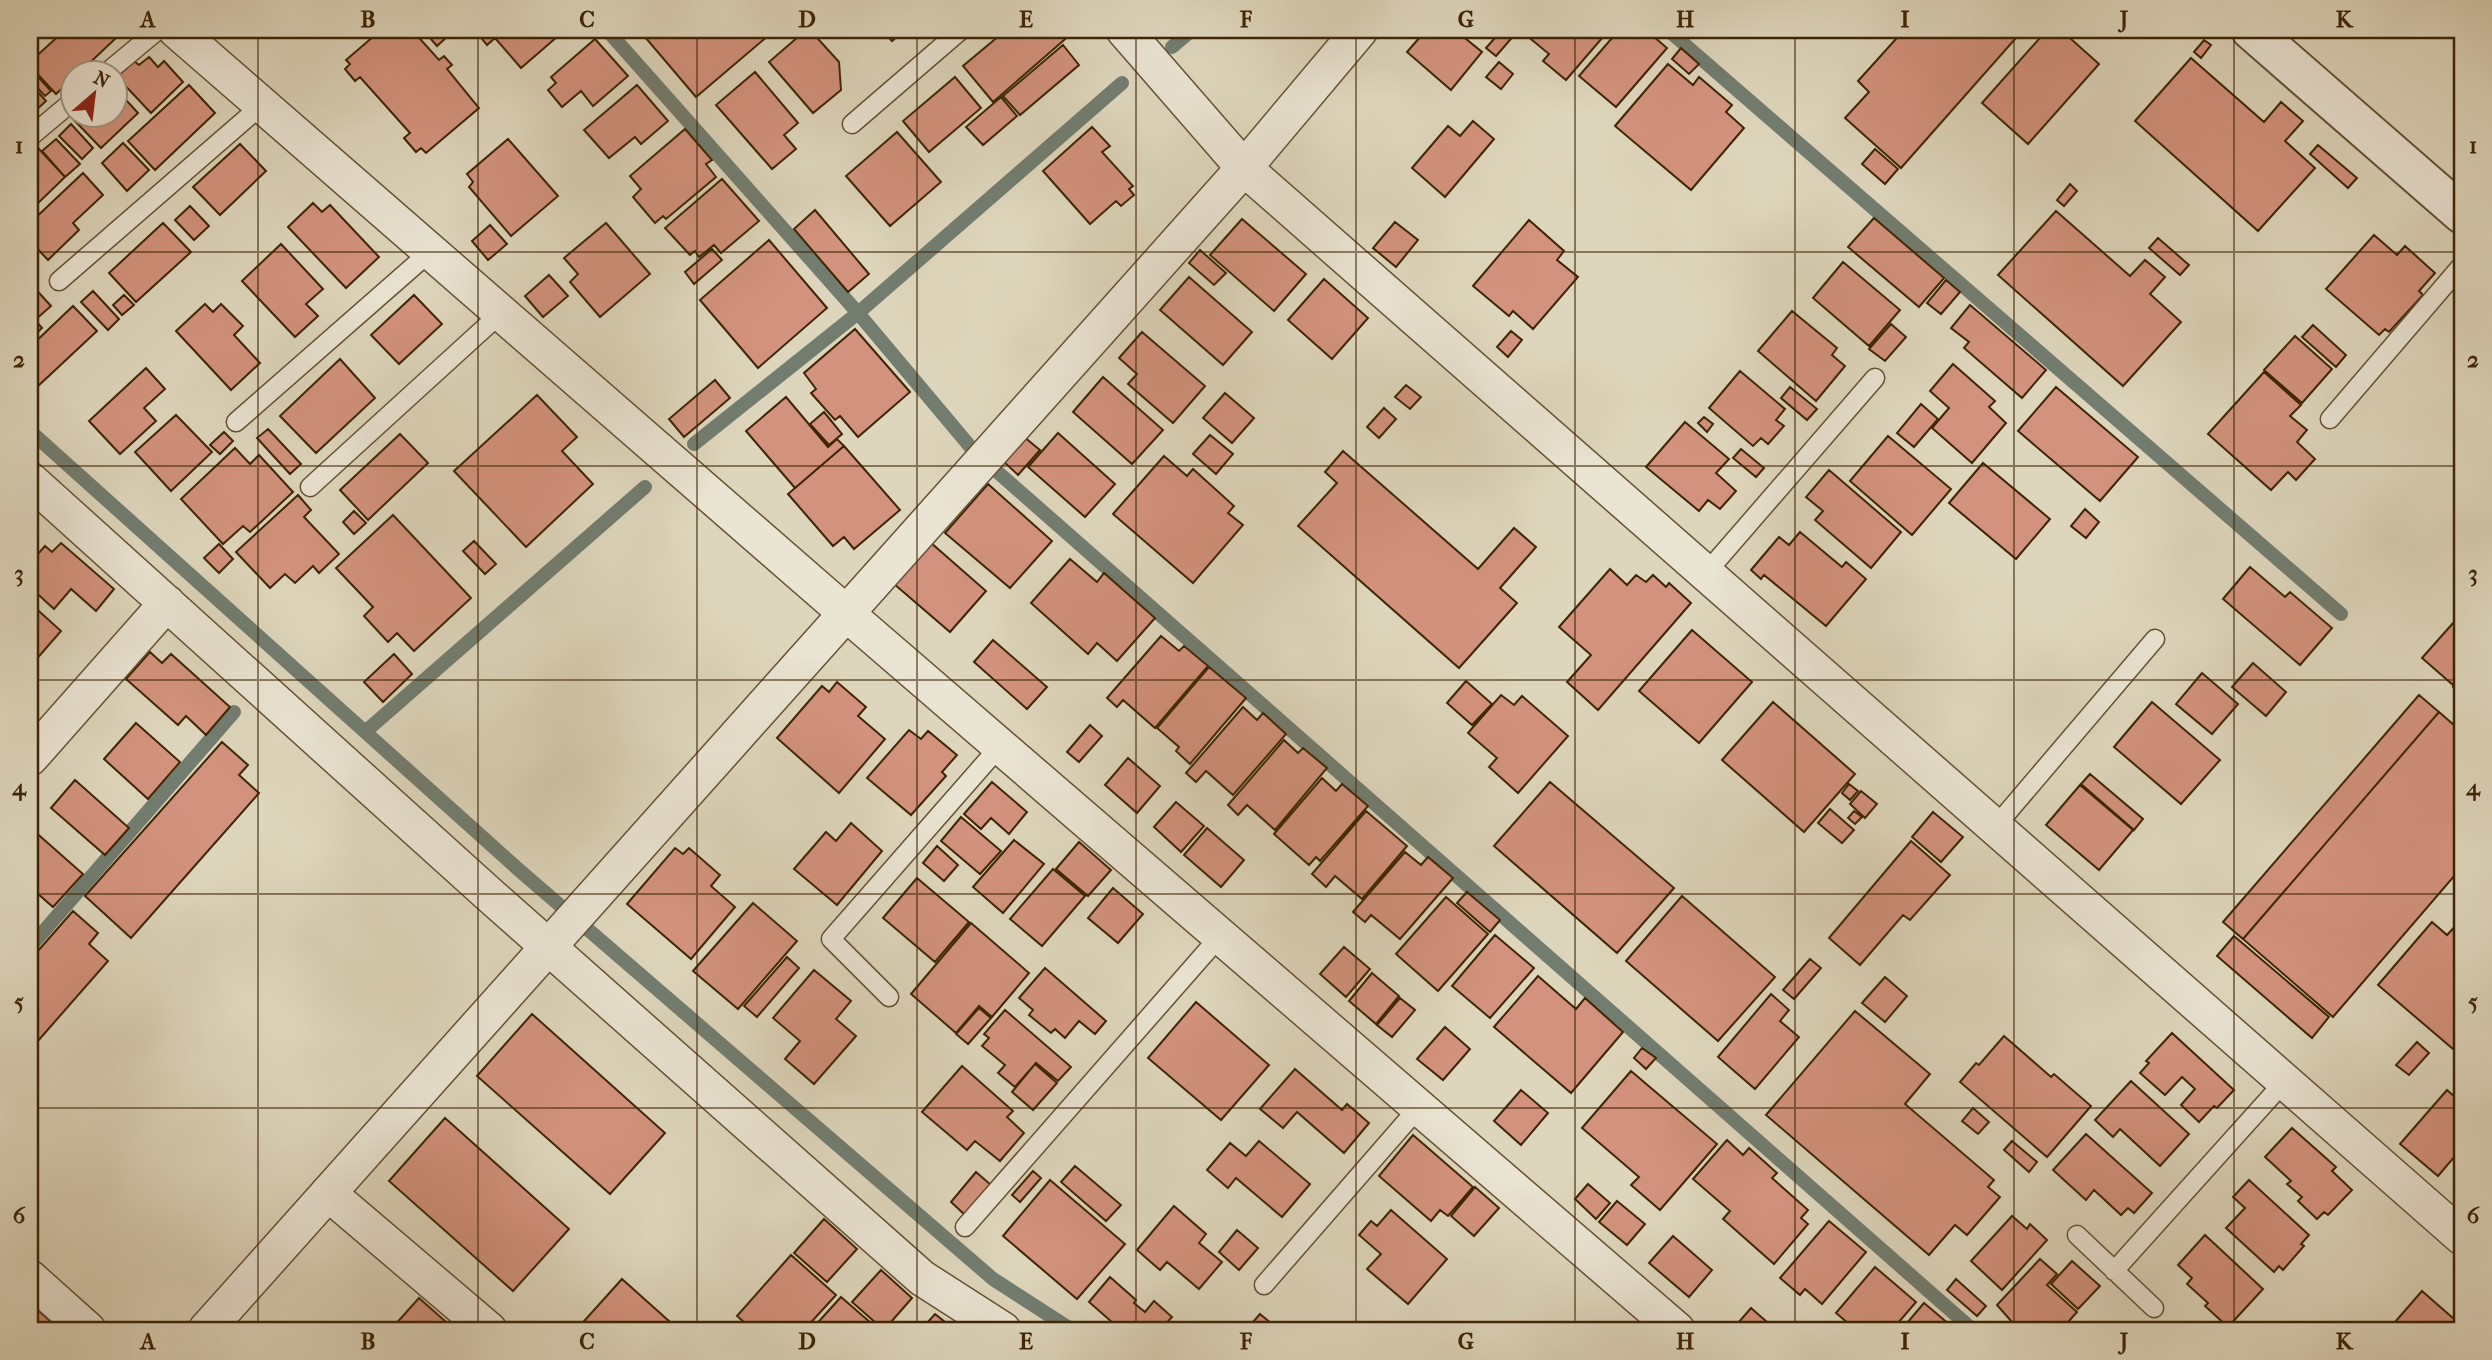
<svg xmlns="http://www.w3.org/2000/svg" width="2492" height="1360" font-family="'IM FELL French Canon',serif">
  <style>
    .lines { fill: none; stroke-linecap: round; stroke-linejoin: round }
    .stream { stroke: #727d70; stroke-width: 14 }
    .building { fill: #d3927d; stroke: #3e2504; stroke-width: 2 }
    .service-casing { stroke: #665132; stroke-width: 21 }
    .minor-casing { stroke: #665132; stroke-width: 38 }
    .tertiary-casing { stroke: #665132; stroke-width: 42 }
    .service { stroke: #eae4d3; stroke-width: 18 }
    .minor { stroke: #eae4d3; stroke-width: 35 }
    .tertiary { stroke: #eae4d3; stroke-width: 38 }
    .grid { fill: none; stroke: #3e2504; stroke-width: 2; stroke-opacity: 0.55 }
    .neatline { fill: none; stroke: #3e2504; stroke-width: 2.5 }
    .grid-label { font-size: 23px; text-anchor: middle; font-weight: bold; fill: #3e2504 }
  </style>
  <rect width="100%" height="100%" fill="#ded6bc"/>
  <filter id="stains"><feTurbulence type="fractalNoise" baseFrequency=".00286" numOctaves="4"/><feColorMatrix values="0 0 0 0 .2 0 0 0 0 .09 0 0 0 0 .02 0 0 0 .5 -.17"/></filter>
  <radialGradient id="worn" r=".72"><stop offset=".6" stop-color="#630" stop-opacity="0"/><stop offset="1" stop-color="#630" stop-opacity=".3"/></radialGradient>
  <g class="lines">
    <!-- stream -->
    <path class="stream" d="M607,30l251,283 115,137
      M1668,30l673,584
      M1172,47l20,-17
      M30,431l489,439 474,409 79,51
      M694,444l164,-131 264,-230
      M993,468l980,862
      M365,732l280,-245
      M30,947l204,-235"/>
  </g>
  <!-- building -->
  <path class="building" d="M65,30h45l7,7 -39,37h-4v3l-18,17 -26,-28v-4z
    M381,30h31l27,30 5,-4 8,9 -5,4 32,39 -53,45 -5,-5 -5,4 -12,-14 6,-5 -50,-56 -5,4 -10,-12 5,-5 -4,-4z
    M423,30h18l6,7 -10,9z
    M475,30h90l-44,38 -26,-30 -8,7z
    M639,30h125l5,5 -73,62z
    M806,30h4l29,32 2,28 -28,23 -44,-51z
    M882,30h23l-13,11z
    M1006,30h61l4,4 -78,68 -30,-36z
    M1426,30h29l27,22 -31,38 -44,-38z
    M1502,30h12l3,2 -21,24 -10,-8z
    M1531,30h78l-43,50 -23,-19 6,-7 -23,-19z
    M1619,30h27l21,18 -51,59 -37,-31z
    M1904,30h119l-122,138 -56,-50 24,-26 -11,-11z
    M2047,30h14l38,34 -71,80 -46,-41z
    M595,39l33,37 -35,30 -12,-15 -19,16 -14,-17 8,-7 -5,-6z
    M2204,40l7,5 -10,13 -7,-6z
    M1063,45l16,20 -59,50 -17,-19z
    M1681,48l18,16 -10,10 -17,-15z
    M149,57l9,10 6,-6 19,21 -32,31 -34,-36 17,-16 5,4z
    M2191,58l73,64 17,-20 22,19 -18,20 30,27 -57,63 -123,-110z
    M1499,62l14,12 -12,15 -15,-12z
    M1668,64l25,21 6,-8 33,28 -6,7 18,16 -53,62 -76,-64z
    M30,68l21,23 -6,5 -15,-16z
    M755,72l43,51 -14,12 12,14 -24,20 -56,-64z
    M955,77l26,31 -52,44 -26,-31z
    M30,83l16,18 -13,12 -3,-2z
    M189,85l26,28 -60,57 -27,-29z
    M637,85l31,36 -27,23 -6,-7 -26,21 -25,-28z
    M116,89l22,24 -37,35 -27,-28 5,-4h37z
    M1001,97l16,19 -34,29 -17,-18z
    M1473,121l21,18 -49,58 -33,-29 36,-42 12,10z
    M71,124l22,24 -11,11 -23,-23z
    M1092,127l18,19 -8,6 31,34 -4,3 5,6 -13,11 -5,-5 -26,23 -47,-53z
    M685,129l27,31 -6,4 10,13 -50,42 -3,-3 -8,7 -22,-26 8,-8 -11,-13z
    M897,132l44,50 -51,44 -44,-50z
    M56,139l24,25 -15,13 -23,-26z
    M508,139l50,57 -47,40 -42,-49 4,-5 -6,-8z
    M123,143l26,27 -22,21 -25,-28z
    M240,144l26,27 -46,44 -27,-28z
    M2318,145l39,33 -9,10 -38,-34z
    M39,149l26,28 -35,34v-54z
    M1875,149l23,20 -13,15 -23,-20z
    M83,173l20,22 -30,28 6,7 -31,30 -18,-19v-18z
    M722,179l37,42 -38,32 -7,-8 -15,12 -4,-6 -5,4 -25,-27z
    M2070,184l7,7 -13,15 -7,-6z
    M313,203l9,9 8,-7 49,52 -33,31 -58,-61z
    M190,206l19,20 -15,14 -19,-20z
    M815,210l54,64 -21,18 -54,-63z
    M2056,211l74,65 15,-16 20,17 -15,17 31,28 -58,64 -125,-111z
    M1874,218l70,60 -25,29 -71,-60z
    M1242,219l64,55 -32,37 -64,-56z
    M1529,220l35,31 -7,9 21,17 -45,52 -20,-18 -4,5 -36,-30z
    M1395,222l23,18 -22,27 -23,-19z
    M163,223l28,29 -55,50 -27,-29z
    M606,223l44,51 -50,43 -30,-35 8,-8 -14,-16z
    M490,225l17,19 -19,16 -16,-19z
    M2374,235l23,20 8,-9 30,27 -16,18 4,4 -34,37 -4,-3 -6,6 -53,-46z
    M2158,238l31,27 -9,10 -31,-27z
    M769,240l58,68 -69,60 -58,-68z
    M281,244l42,45 -17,15 12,12 -23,21 -53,-56z
    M712,249l10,11 -28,24 -9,-12z
    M1200,250l26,23 -12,12 -25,-22z
    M1843,262l57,48 -31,36 -56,-48z
    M549,275l19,21 -25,21 -18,-21z
    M1189,277l63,55 -29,33 -63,-55z
    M1324,279l44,39 -36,41 -44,-39z
    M1946,280l14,12 -19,22 -14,-11z
    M30,283l21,23 -16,14 7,8 -12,12z
    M93,291l26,28 -11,11 -27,-28z
    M124,295l10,10 -12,10 -9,-10z
    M414,295l28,29 -43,40 -28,-29z
    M205,304l8,8 8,-8 22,22 -9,9 26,28 -29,27 -55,-59z
    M1970,305l76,65 -24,28 -58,-50 5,-6 -18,-14z
    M73,306l24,25 -60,56 -7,-8v-32z
    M1792,311l45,37 -5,7 13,11 -29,35 -58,-50z
    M1891,324l15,13 -21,24 -16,-12z
    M2313,325l33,30 -10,12 -34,-30z
    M855,329l55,63 -52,45 -18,-21 -5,4 -24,-27 5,-4 -12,-16z
    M1511,331l11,9 -14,17 -11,-10z
    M1142,332l63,54 -32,37 -45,-39 9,-10 -18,-16z
    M2295,336l37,33 -30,34 -38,-33z
    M340,359l35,39 -59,55 -36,-37z
    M1953,364l42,37 -6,6 17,16 -34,40 -40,-35 17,-20 -19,-17z
    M146,368l19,21 -21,19 12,13 -36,33 -31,-33z
    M1740,371l45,38 -9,11 8,6 -16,18 -7,-6 -8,8 -44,-38z
    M2264,372l37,33 -11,11 17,14 -10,12 18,17 -19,21 -8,-8 -17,18 -63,-56z
    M1103,377l60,53 -31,34 -59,-52z
    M715,380l15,18 -46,39 -15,-18z
    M1406,385l15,12 -11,12 -15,-12z
    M1790,387l27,22 -10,11 -26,-22z
    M2056,387l82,70 -38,44 -82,-70z
    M1225,393l29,25 -22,25 -29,-25z
    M537,395l40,42 -15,14 31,33 -67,63 -72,-76z
    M786,397l42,50 9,-8 7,7 -49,42 -49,-57z
    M1921,404l17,15 -24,28 -17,-14z
    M1384,408l12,11 -17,19 -12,-11z
    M824,412l18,22 -13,11 -19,-21z
    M176,415l36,37 -41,39 -36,-39z
    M1704,417l9,7 -6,8 -9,-9z
    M1685,422l44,37 -13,14 20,18 -16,18 -12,-9 -9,11 -53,-44z
    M268,429l33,35 -11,10 -33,-36z
    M224,432l9,9 -13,13 -10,-9z
    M1058,433l57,51 -30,33 -57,-50z
    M400,434l28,29 -60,57 -28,-30z
    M1210,435l23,19 -17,20 -23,-20z
    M1023,436l17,14 -22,25 -16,-15z
    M1888,436l63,53 -39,46 -62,-54z
    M844,446l56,64 -46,39 -10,-12 -11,9 -45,-52z
    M235,448l15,16 9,-9 34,37 -43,40 -7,-6 -20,18 -42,-45z
    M1741,449l23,19 -8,9 -23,-19z
    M1343,451l135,118 36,-41 22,19 -36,41 17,15 -58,65 -161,-142 39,-43 -12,-11z
    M1164,456l23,20 6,-7 41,37 -6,7 15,12 -50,58 -80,-69z
    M1983,463l67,56 -34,40 -67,-56z
    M1829,470l72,62 -30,36 -56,-48 8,-9 -17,-14z
    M988,484l64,57 -42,47 -65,-55z
    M298,495l13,15 -7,7 35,37 -20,19 -6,-7 -18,17 -10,-9 -15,14 -34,-36z
    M2085,509l14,13 -13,16 -15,-12z
    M354,511l12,12 -12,11 -11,-12z
    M393,515l78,83 -57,53 -17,-18 -9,9 -24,-26 9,-9 -37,-39z
    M1800,532l42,35 4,-5 20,17 -40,47 -62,-51 -3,4 -10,-9 28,-33 10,8z
    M474,541l22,23 -11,10 -22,-23z
    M930,542l56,49 -36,41 -56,-48z
    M61,543l53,46 -18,22 -25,-22 -17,20 -24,-22v-24l15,-17 7,6z
    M219,544l14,15 -14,14 -15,-15z
    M1070,559l27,23 7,-9 51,45 -38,43 -20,-18 -9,11 -57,-51z
    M2250,567l35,30 5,-5 42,36 -32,37 -77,-66z
    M1610,569l17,16 9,-10 10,7 7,-7 13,12 3,-4 22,20 -93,107 -31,-28 24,-27 -32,-28z
    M30,603l31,28 -27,31 -4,-4z
    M2462,613v62l-9,10 -31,-27z
    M1692,630l60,52 -53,61 -60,-52z
    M1161,636l18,15 5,-5 24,20 -53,62 -32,-28 -6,7 -10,-9z
    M993,640l54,47 -20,22 -53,-47z
    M150,652l12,11 9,-9 59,53 -24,28 -20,-19 -8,9 -52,-46z
    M394,654l18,20 -29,28 -19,-20z
    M2253,663l33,29 -20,24 -34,-29z
    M1209,667l37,31 -56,66 -14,-13 3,-4 -22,-19z
    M2202,673l36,31 -26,30 -36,-30z
    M2462,677v18l-9,-8z
    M1466,681l26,23 -20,21 -25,-22z
    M837,682l29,25 -8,9 27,23 -46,54 -62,-55 45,-52 7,6z
    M1501,695l13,10 8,-9 46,40 -50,57 -29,-26 8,-9 -29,-25z
    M2419,695l20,17 -196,227 -20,-17z
    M1773,702l82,72 -51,58 -82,-72z
    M2152,702l68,58 -39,44 -67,-57z
    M1243,707l14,13 6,-7 23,21 -53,61 -27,-24 -10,11 -10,-9z
    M2439,712l23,20v135l-129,150 -90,-78z
    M136,723l44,39 -32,37 -44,-40z
    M1090,725l12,11 -23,26 -12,-10z
    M909,730l12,9 7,-8 29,24 -15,17 4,4 -35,39 -44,-37z
    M1284,740l14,13 5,-5 24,20 -52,62 -28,-25 -9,10 -10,-10z
    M222,742l26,23 -9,10 20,18 -128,145 -46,-42z
    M1128,758l32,28 -23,27 -32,-28z
    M2090,774l53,45 -9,11 -53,-46z
    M1322,778l14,13 6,-7 26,22 -48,55 -4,-4 -7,8 -35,-31z
    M75,780l54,48 -24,27 -54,-47z
    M992,782l35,30 -18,22 -18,-16 -10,11 -17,-15z
    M1550,782l124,106 -57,65 -123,-107z
    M1849,784l9,7 -8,9 -8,-7z
    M2080,785l53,45 -34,40 -53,-45z
    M1861,791l16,13 -12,14 -15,-14z
    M1176,802l28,24 -23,26 -27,-25z
    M1830,809l24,21 -12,13 -24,-20z
    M1366,811l41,35 -45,53 -27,-23 -9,11 -14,-13z
    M1854,811l8,6 -7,7 -7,-6z
    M1933,812l30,25 -22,25 -29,-25z
    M961,817l40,34 -21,23 -39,-33z
    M851,823l31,28 -45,54 -43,-36 32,-37 10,9z
    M1207,828l37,32 -23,27 -37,-32z
    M33,830l50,44 -30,33 -23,-20v-54z
    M1014,840l30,24 -41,49 -30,-26z
    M1911,841l39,34 -40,45 -7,-5 -43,50 -31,-27z
    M1079,842l32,28 -23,26 -32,-27z
    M937,846l21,19 -14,16 -21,-18z
    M675,848l8,6 6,-6 31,27 -9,11 24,21 -44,52 -64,-55z
    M1405,852l16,13 7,-8 25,21 -53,61 -29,-24 -6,7 -12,-10z
    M1053,869l32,27 -43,50 -32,-27z
    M917,878l52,44 -34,40 -52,-44z
    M1113,888l30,26 -25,29 -30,-25z
    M1467,892l33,28 -10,12 -33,-29z
    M1682,896l93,81 -57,64 -92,-80z
    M1446,897l42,37 -50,57 -42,-37z
    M753,903l44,38 -59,68 -45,-38z
    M73,911l25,22 -9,11 19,17 -78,89v-90z
    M2432,922l15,13 11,-12 4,3v111l-9,12 -75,-64z
    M971,923l58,50 -37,44 -13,-11 -23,27 -45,-39z
    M1495,935l39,33 -44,50 -38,-32z
    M2234,936l95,81 -17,21 -95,-82z
    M1344,947l26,22 -24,28 -26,-23z
    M787,957l12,11 -42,49 -13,-11z
    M1810,959l11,9 -27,31 -11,-9z
    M1045,968l61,53 -11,13 -16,-13 -14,17 -10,-9 -4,4 -22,-18 4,-5 -14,-12z
    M814,970l37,31 -15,18 20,17 -42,48 -29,-25 15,-18 -27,-23z
    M1372,973l27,23 -23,28 -27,-23z
    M1538,976l38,33 9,-11 38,34 -52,61 -77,-66z
    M1885,977l22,19 -22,26 -23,-19z
    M1771,994l18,16 -9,11 19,16 -44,52 -37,-32z
    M1400,998l15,12 -23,27 -15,-12z
    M1196,1002l73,63 -48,55 -73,-62z
    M979,1008l12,10 -23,26 -12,-10z
    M1005,1010l66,57 -13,14 -22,-18 -21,24 -17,-14 7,-8 -23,-19 7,-8 -5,-4z
    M1855,1011l75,63 -25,30 89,76 -6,7 12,10 -33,38 -12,-10 -26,30 -163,-140z
    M532,1014l133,119 -55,61 -133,-118z
    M1445,1027l25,22 -27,31 -26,-21z
    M2172,1033l62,57 -17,18 -3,-2 -15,16 -18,-17 14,-16 -13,-12 -17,18 -25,-22 9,-10 -3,-2z
    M2004,1036l47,41 3,-3 37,32 -44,51 -87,-75 16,-19 3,2z
    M2417,1042l12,11 -20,22 -13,-10z
    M1642,1048l14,10 -10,11 -12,-11z
    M1035,1064l22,19 -24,27 -21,-18z
    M962,1066l51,45 -6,6 17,16 -24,28 -25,-20 -8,9 -45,-38z
    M1295,1069l47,41 5,-6 22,19 -25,30 -47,-41 -14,16 -23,-19z
    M1631,1071l86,73 -57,66 -29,-25 8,-8 -57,-49z
    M2131,1081l58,53 -29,32 -40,-37 -7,8 -18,-17z
    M1521,1090l27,23 -27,32 -27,-24z
    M2447,1090l15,13v45l-24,28 -38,-32z
    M1973,1108l16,14 -11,12 -16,-13z
    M445,1118l124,111 -56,62 -124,-110z
    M2292,1128l44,39 -4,4 20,19 -24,25 -4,-3 -7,7 -19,-18 4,-4 -15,-13 4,-3 -26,-24z
    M2086,1134l66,59 -18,20 -6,-5 -7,7 -27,-25 -8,10 -33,-30z
    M1413,1135l60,52 -25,29 -8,-6 -9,11 -52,-45z
    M1727,1140l16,15 6,-7 28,25 -5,5 36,32 -7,8 7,6 -34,40 -51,-45 7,-8 -37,-32z
    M1259,1141l51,43 -28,33 -46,-39 -8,10 -21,-18 23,-27 16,13z
    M2012,1141l25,21 -8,10 -25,-22z
    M1075,1166l46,39 -15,16 -45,-39z
    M1033,1171l8,7 -21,24 -8,-7z
    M976,1172l15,13 -26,30 -14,-13z
    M1050,1180l75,64 -48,55 -74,-63z
    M2249,1180l60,55 -8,9 3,2 -21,24 -4,-4 -5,6 -48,-44 19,-20 -12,-11z
    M1588,1184l22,19 -14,16 -21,-20z
    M1475,1187l24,21 -25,28 -23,-20z
    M1617,1201l28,23 -18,21 -28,-23z
    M1174,1206l32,28 -7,9 23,19 -23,27 -32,-27 -7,8 -23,-20z
    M1391,1210l56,49 -39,45 -41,-35 14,-15 -22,-19 12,-14 6,5z
    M2012,1216l15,13 3,-5 17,16 -45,50 -31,-29z
    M824,1219l33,30 -30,33 -33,-29z
    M1829,1221l37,31 -44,52 -17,-15 -5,6 -20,-17z
    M1237,1230l21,18 -19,22 -20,-18z
    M2205,1235l58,54 -35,38 -23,-21 3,-3 -21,-19 5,-6 -14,-13z
    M1673,1236l39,34 -23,27 -40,-34z
    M791,1255l45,40 -32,35h-51l-16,-14z
    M2040,1259l17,15 -10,11 30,27 -16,18h-42l-22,-25z
    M2072,1261l28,25 -22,23 -27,-25z
    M1875,1267l41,35 -24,28h-36l-20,-17z
    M881,1270l31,28 -28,32 -32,-28z
    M1110,1277l26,23 -2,3 11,9 9,-11 18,16 -12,13h-39l-32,-28z
    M622,1279l57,51h-103z
    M1956,1279l30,27 -9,10 -30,-26z
    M2422,1291l40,35v4h-74z
    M841,1297l38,33h-68z
    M419,1298l36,32h-56l-5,-4z
    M30,1303l30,27h-30z
    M1924,1303l32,27h-55z
    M1751,1308l24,21 -1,1h-42z
    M935,1314l20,16h-20l-8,-7z
    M1260,1314l19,16h-33z"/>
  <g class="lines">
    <defs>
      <path id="service" d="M105,74l53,-44
        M852,124l109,-94
        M30,137l44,-37
        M59,281l203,-176
        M2330,419l132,-154
        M236,422l195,-171
        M310,487l191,-174
        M1706,573l169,-195
        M1995,827l160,-188
        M889,997l-58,-58 169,-193
        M965,1227l256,-292
        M2077,1235l77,73
        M2114,1271l171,-190
        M1264,1285l155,-178"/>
      <path id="minor" d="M176,30l671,584 830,716
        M1124,30l120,138 1218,1069
        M30,480l462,417 430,381 81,52
        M30,758l137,-155
        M328,1193l161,137
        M30,1278l58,52
        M206,1330l1038,-1162 116,-138"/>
      <path id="tertiary" d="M2251,30l211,184"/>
    </defs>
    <!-- service casing -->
    <use href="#service" class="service-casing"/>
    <!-- minor casing -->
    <use href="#minor" class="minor-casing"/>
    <!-- tertiary casing -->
    <use href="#tertiary" class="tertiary-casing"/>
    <!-- service -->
    <use href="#service" class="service"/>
    <!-- minor -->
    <use href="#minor" class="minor"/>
    <!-- tertiary -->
    <use href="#tertiary" class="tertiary"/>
  </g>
  <!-- grid -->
  <path class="grid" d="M258,30v1300M478,30v1300M697,30v1300M917,30v1300M1136,30v1300M1356,30v1300M1575,30v1300M1795,30v1300M2014,30v1300M2234,30v1300M30,252h2432M30,466h2432M30,680h2432M30,894h2432M30,1108h2432"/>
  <!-- margin -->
  <rect width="2492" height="1360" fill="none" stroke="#ded6bc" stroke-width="77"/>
  <!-- north arrow -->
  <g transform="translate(94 94) rotate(28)"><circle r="33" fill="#eae4d3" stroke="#a59880" stroke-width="2"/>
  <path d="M0-5L12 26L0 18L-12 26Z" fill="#8f2418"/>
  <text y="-10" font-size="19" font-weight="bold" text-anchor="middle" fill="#3e2504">N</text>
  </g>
  <rect x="38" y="38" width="2416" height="1284" class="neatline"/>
  <g class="grid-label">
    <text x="148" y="27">A</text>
    <text x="368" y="27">B</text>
    <text x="587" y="27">C</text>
    <text x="807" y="27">D</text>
    <text x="1026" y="27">E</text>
    <text x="1246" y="27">F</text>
    <text x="1466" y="27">G</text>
    <text x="1685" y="27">H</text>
    <text x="1905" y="27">I</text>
    <text x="2124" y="27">J</text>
    <text x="2344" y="27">K</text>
    <text x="19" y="153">1</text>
    <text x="2473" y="153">1</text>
    <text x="19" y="367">2</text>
    <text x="2473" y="367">2</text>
    <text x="19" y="581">3</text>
    <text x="2473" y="581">3</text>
    <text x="19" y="795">4</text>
    <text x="2473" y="795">4</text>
    <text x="19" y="1009">5</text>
    <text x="2473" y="1009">5</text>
    <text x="19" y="1223">6</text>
    <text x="2473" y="1223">6</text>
    <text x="148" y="1349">A</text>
    <text x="368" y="1349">B</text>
    <text x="587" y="1349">C</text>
    <text x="807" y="1349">D</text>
    <text x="1026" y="1349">E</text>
    <text x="1246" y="1349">F</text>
    <text x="1466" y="1349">G</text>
    <text x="1685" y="1349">H</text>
    <text x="1905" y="1349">I</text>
    <text x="2124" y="1349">J</text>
    <text x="2344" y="1349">K</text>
  </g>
  <rect width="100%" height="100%" filter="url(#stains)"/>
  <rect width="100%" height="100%" fill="url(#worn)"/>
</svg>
